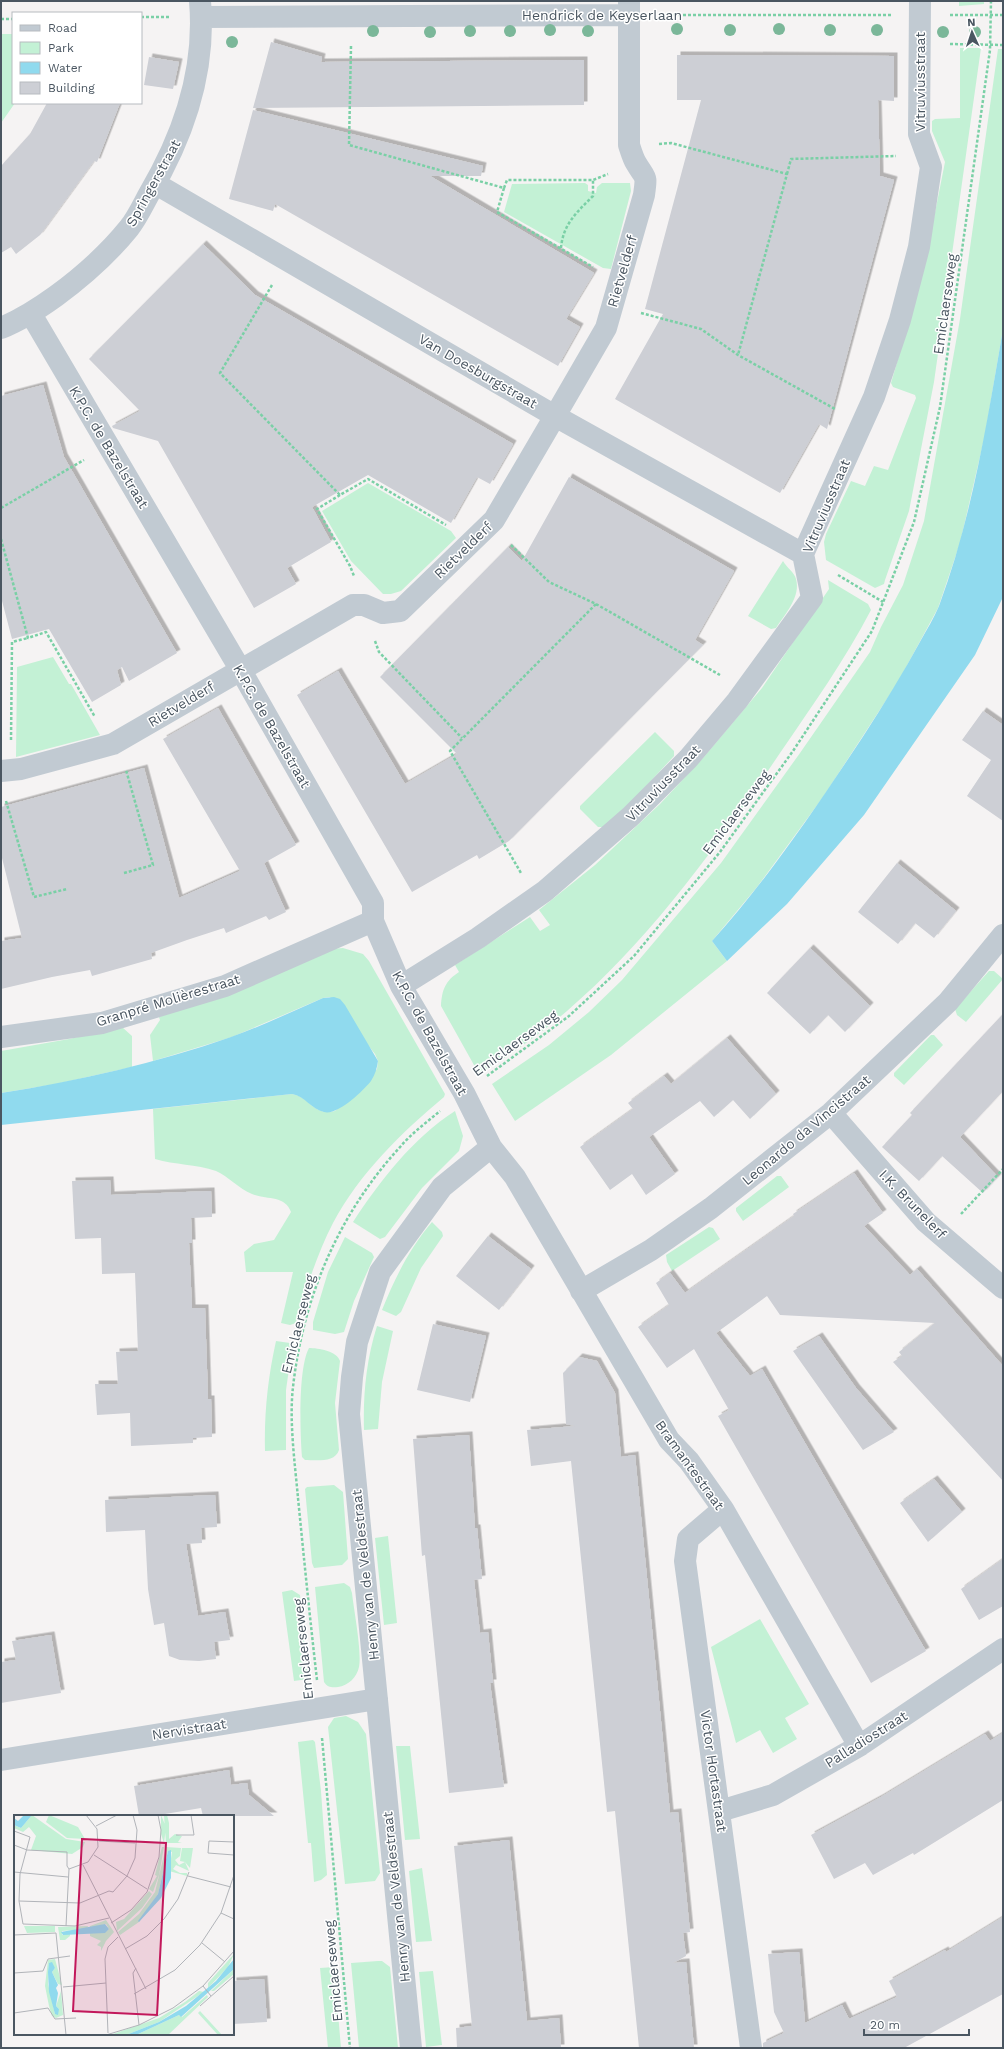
<svg xmlns="http://www.w3.org/2000/svg" width="1004" height="2049" font-family="'Work Sans',sans-serif">
  <style>
    .green { fill: #c3f1d5 }
    .water { fill: #90daee }
    .building { fill: #cdcfd5; filter: url(#shadow) }
    .lines { fill: none; stroke-linecap: round; stroke-linejoin: round }
    .path { stroke: #7ad0a6; stroke-width: 2.5; stroke-dasharray: 3 2; stroke-linecap: butt }
    .minor { stroke: #c1cad2; stroke-width: 22 }
    .tree { fill: #7bb799 }
    .labels { text-anchor: middle; stroke-width: 3; stroke-linejoin: round; paint-order: stroke }
    .street-label { font-size: 14px; fill: #4a5661; stroke: #fff }
    .inset-road { fill: none; stroke: #b1b4b9; stroke-width: 1 }
    .view { fill: #c2185b; fill-opacity: 0.15; stroke: #c2185b; stroke-width: 2 }
    .inset-edge { fill: none; stroke: #4a5661; stroke-width: 2 }
  </style>
  <defs>
    <filter id="shadow"><feDropShadow dx="3.5" dy="-3.5" stdDeviation="0" flood-color="#0004"/></filter>
  </defs>
  <rect width="100%" height="100%" fill="#f5f3f3"/>
  <!-- green -->
  <path class="green" d="M959,1h25v3l-25,2z
    M1,34h12v69h2l-14,20z
    M960,48h21l-47,334 -25,129 -24,69 -1,4 -9,4 -49,-28 -2,-18 2,-8 25,-53 14,5 9,-20 14,4 28,-72 -1,-3 -22,-8 -2,-4 32,-110 22,-111 -13,-31v-10l3,-2 25,-1z
    M998,49h5v280l-18,106 -25,108 -22,65 -40,74 -75,115 -66,90 -45,54 15,20 -116,94 -96,66 -23,-37 57,-39 40,-33 33,-32 99,-117 79,-110 70,-101 11,-25 22,-42 21,-64 36,-202z
    M585,183l3,2v6l8,2 1,-6 5,-4h28l1,8 -20,78 -8,-1 -99,-56 8,-28z
    M368,483l83,48 5,7 -55,53 -10,3h-8l-32,-33 -29,-50z
    M783,561c4,7 11,11 13,18 5,18 -11,35 -20,49l-5,1 -23,-13z
    M828,580l40,24 3,6c-26,50 -59,96 -91,143 -62,92 -129,186 -213,258 -28,24 -57,44 -88,63l-38,-68c1,-16 4,-25 18,-34l-4,-7 75,-48 10,14 10,-6 -11,-15 56,-45 65,-61 43,-46 59,-70 67,-99z
    M53,657l16,27h2l29,51 -84,22 1,-90z
    M655,732l19,19v5l-39,42 -31,29h-6l-18,-18v-3z
    M343,948l20,6 6,7 76,133 -1,3c-42,35 -85,77 -111,126 -16,31 -27,66 -37,100l-6,2 -9,-2 12,-51h-47l-2,-20 10,-8 20,-4 17,-28c-6,-17 -24,-12 -39,-18 -13,-5 -24,-18 -36,-23 -20,-7 -41,-6 -61,-12l-2,-50 139,-15c19,3 20,22 43,17l42,-42 1,-8 -3,-7 -45,-57 -7,1 -91,39 -79,24 -3,-26 10,-15 -1,-3 172,-68z
    M989,971h5l9,8 -37,43 -9,-7 -2,-6z
    M122,1027l10,9v31l-76,17 -55,9v-42l68,-12z
    M931,1035h3l9,10 -39,40 -10,-9v-3z
    M455,1111l8,25 -4,15 -37,37 -37,49 -5,2 -27,-17c27,-41 60,-84 102,-111z
    M777,1176h4l8,11 -46,34 -7,-10v-3z
    M432,1222l10,10 1,4 -22,32 -20,44 -5,4 -14,-6c13,-32 27,-61 50,-88z
    M709,1227l4,1 7,11 -48,32 -5,-9 -1,-7z
    M345,1237l27,16 2,4 -20,44 -10,31 -9,2 -22,-4v-8l15,-50z
    M377,1326l16,5 -11,51 -4,47 -14,1c-1,-35 2,-69 13,-104z
    M276,1341l14,2 2,5 -6,42v60l-21,1c-1,-38 3,-74 11,-110z
    M309,1348c9,0 28,3 31,13l-5,42 4,47c-4,13 -23,10 -34,10l-3,-3c-2,-24 -4,-89 7,-109z
    M334,1485l9,7 5,67 -6,6 -28,3 -2,-5 -7,-74 2,-2z
    M388,1536l9,87 -13,2 -9,-87z
    M344,1583l6,4 2,6c2,18 10,59 7,74 -2,10 -11,19 -21,20 -6,1 -11,0 -14,-5l-9,-95z
    M292,1590l8,5 8,84 -14,2 -12,-89z
    M760,1619l49,85 -24,14 12,21 -24,14 -13,-23 -24,13 -25,-96z
    M346,1716l12,6 8,12 14,139 -5,8 -30,3 -17,-157 6,-9z
    M313,1740l2,2 6,49 6,84 -6,5 -7,2 -3,-39h-3l-10,-101z
    M396,1746h14l10,93 -15,1z
    M422,1868l10,73 -16,1 -7,-71z
    M378,1961h4l8,6 8,81h-39l-8,-85z
    M334,1967l7,81h-13l-8,-80z
    M433,1971l9,74 -16,2 -7,-75z"/>
  <!-- water -->
  <path class="water" d="M1003,329v268l-28,58 -111,160 -77,89 -60,57 -15,-20c57,-63 105,-135 152,-206 20,-31 39,-62 57,-95 6,-11 13,-22 18,-34 33,-89 48,-183 64,-277z
    M334,997l6,2 5,6 33,56c-1,7 -3,14 -7,20 -8,10 -34,35 -47,31 -13,-3 -19,-16 -32,-18l-291,31v-32c78,-12 155,-30 230,-56 31,-11 62,-26 92,-39z"/>
  <!-- building -->
  <path class="building" d="M271,42l51,15 -1,5 263,-2v45l-331,3z
    M677,55l217,1v45l-16,-1 2,76 14,4 -67,249 -8,-5 -39,69 -165,-94 48,-85 -18,-5 56,-209h-24z
    M149,57l30,5 -6,27 -29,-4z
    M47,103h73l-23,59 -3,-1 -54,74 -24,19 -5,-7 -10,6v-87l29,-32z
    M253,110l230,56 -2,10h-51l164,97 -28,46 14,8 -22,39 -283,-162 -2,7 -44,-12z
    M203,244l52,51 258,149 -23,40 -13,-7 -26,46 -83,-48 -56,32 19,35 -44,26 9,16 -42,24 -96,-167 -45,-13 -1,-2 28,-15 -51,-52z
    M43,385l21,72 113,196 -48,28 -7,-14 -5,3 4,15 -29,17 -43,-73 -37,10 -11,-42v-201z
    M569,477l165,94 -39,69 8,5 -194,196 -30,18 -2,-4 -65,37 -115,-197 41,-24 67,113 52,-30 -77,-77 128,-130 14,14z
    M218,708l78,137 -32,18 22,49 -17,8 -3,-4 -40,17 -2,-5 -37,12 -36,13 1,6 -60,17 -2,-6 -38,7 -51,12v-48l21,-3 -21,-84v-47l143,-39 35,130 61,-27 -77,-132z
    M983,711l20,14v96l-36,-25 24,-36 -29,-20z
    M897,863l59,48 -22,27 -19,-15 -17,21 -40,-32z
    M810,948l60,58 -25,26 -17,-17 -18,19 -43,-41z
    M1003,1014v77l-43,46 38,40 -15,16 -41,-37 -23,25 -37,-34 30,-32 -2,-2z
    M727,1038l49,56 -26,25 -17,-19 -19,17 -14,-16 -51,36 26,37 -29,21 -14,-21 -22,16 -30,-43 53,-38 -5,-6 36,-27 7,8z
    M854,1173l29,40 -19,13 46,49 7,-6 86,97v115l-110,-119 9,-6 -3,-4 36,-29 -155,-8 -13,-19 -51,37 34,43 12,-7 164,282 -55,32 -153,-267 11,-6 -35,-61 -27,19 -29,-41 31,-22 -13,-22 14,-10 15,20 109,-77 -1,-2z
    M110,1180l1,15 100,-4 1,26 -21,1 1,25h-3l3,65h13l3,91h3l1,38 -19,1v5l-62,3 -1,-33 -33,2 -2,-31h23l-2,-32 22,-1 -3,-78 -33,1 -1,-36 -26,1 -3,-58z
    M488,1236l43,33 -32,41 -43,-34z
    M433,1324l53,12 -16,66 -53,-12z
    M819,1336l37,52 38,44 -31,18 -70,-99z
    M579,1357l18,4 18,32 6,64 14,-2 35,358 8,-1 12,120 -7,1 3,23 -13,7 13,-1 8,86h-55l-24,-237 -8,1 -36,-351 -40,5 -4,-36 48,-4 -9,-2 -3,-51z
    M469,1435l6,93h2l5,51 -8,1 6,53 8,-1 5,51h-3l14,104 -55,6 -24,-238 -3,1 -9,-117z
    M934,1479l28,33 -34,30 -28,-39z
    M215,1495l2,32 -16,1 1,15 -16,1 12,72 27,-4 5,28 -16,2 2,17 -17,2 -19,-1 -11,-4 -5,-33 -10,2 -6,-36 -3,-59 -39,2 -1,-32z
    M1003,1559v47l-24,14 -18,-31z
    M51,1635l10,58 -60,10v-41l15,-2 -4,-19z
    M1003,1733v67l-89,55 -1,-2 -40,22 -8,-12 -31,16 -23,-44 70,-38 104,-63 5,7z
    M229,1770l2,15 16,-2 2,12 25,21h-71l-2,-8 -48,8h-14l-5,-30z
    M509,1840l18,181 32,-3 2,30h-104l-1,-20 16,-2 -18,-180z
    M1003,1917v77l-99,54h-141v-5l21,-10 -10,-21 -6,-58 31,-2 6,71 37,-18 7,14 48,-22 -8,-16 56,-31 1,2z
    M264,1979l3,43 -34,2v-43z"/>
  <g class="lines">
    <!-- path -->
    <path class="path" d="M658,15h233
      M950,15h53
      M141,17h29
      M1,19h12
      M950,44l53,1
      M351,46l-2,99 155,43 -7,24 96,55
      M659,144l12,-1 116,31 -49,181
      M787,174l4,-15 105,-3
      M504,188l3,-8h86l15,-6
      M561,248c2,-24 16,-36 32,-52v-16
      M272,285l-52,88 120,122 28,-16 78,46
      M641,313l60,16 37,26 97,54
      M340,495l-23,14 33,57 4,10
      M1,508l83,-48
      M1,539l27,99 18,-6 49,85
      M511,545l38,37 47,22 -146,147 71,122
      M838,575l45,27
      M596,604l124,71
      M375,641l4,11 83,86
      M11,740l1,-98 16,-4
      M6,801l28,96 33,-8
      M124,873l29,-8 -27,-95
      M487,1076l82,-60 65,-60 86,-104 73,-101 79,-120 42,-109 26,-115 50,-357 1,-49
      M961,1214l42,-45
      M317,1680c-7,-61 -13,-121 -19,-182 -3,-34 -9,-77 -5,-111 10,-90 46,-174 108,-241 11,-13 26,-24 39,-35
      M322,1738l28,310"/>
    <!-- minor -->
    <path class="minor" d="M201,17l428,-2
      M156,184l399,232 248,138
      M31,314l209,355 133,234v18l28,65 63,107 27,54 24,30 154,263 20,21 34,48 136,237
      M1,328c20,-8 37,-19 55,-32 26,-19 52,-42 73,-68 8,-10 14,-23 20,-34 35,-59 57,-124 51,-193
      M1,771l20,-2 92,-25 240,-139h11l19,8 17,-2 94,-91 61,-104 51,-88 38,-133c3,-21 2,-15 -8,-32 -3,-5 -5,-12 -7,-18v-144
      M401,986l77,-48 67,-47 86,-75 57,-57 49,-58 75,-103 -9,-44 71,-157 26,-77 19,-73 12,-80 -12,-33 1,-133
      M1,1037l101,-14 123,-37 148,-65
      M831,1113l95,109 77,66
      M581,1291l70,-41 60,-42 120,-95 117,-111 55,-67
      M723,1509l-35,30 -3,22 66,487
      M1,1760l376,-61
      M720,1811l53,-16 86,-49 144,-97
      M411,2048l-62,-634 3,-37 5,-35 23,-70 62,-85 49,-40"/>
  </g>
  <!-- trees -->
  <g class="tree">
    <circle cx="677" cy="29" r="6"/>
    <circle cx="779" cy="29" r="6"/>
    <circle cx="550" cy="30" r="6"/>
    <circle cx="730" cy="30" r="6"/>
    <circle cx="830" cy="30" r="6"/>
    <circle cx="877" cy="30" r="6"/>
    <circle cx="373" cy="31" r="6"/>
    <circle cx="470" cy="31" r="6"/>
    <circle cx="510" cy="31" r="6"/>
    <circle cx="588" cy="31" r="6"/>
    <circle cx="430" cy="32" r="6"/>
    <circle cx="943" cy="32" r="6"/>
    <circle cx="975" cy="32" r="6"/>
    <circle cx="232" cy="42" r="6"/>
  </g>
  <g class="labels">
    <!-- street labels -->
    <g class="street-label">
      <text x="602" y="20">Hendrick de Keyserlaan</text>
      <text transform="translate(920 82) rotate(-90)" y="5">Vitruviusstraat</text>
      <text transform="translate(153 183) rotate(-61)" y="5">Springerstraat</text>
      <text transform="translate(622 271) rotate(-74)" y="5">Rietvelderf</text>
      <text transform="translate(945 304) rotate(-82)" y="5">Emiclaerseweg</text>
      <text transform="translate(478 371) rotate(30)" y="5">Van Doesburgstraat</text>
      <text transform="translate(109 447) rotate(59)" y="5">K.P.C. de Bazelstraat</text>
      <text transform="translate(826 506) rotate(-67)" y="5">Vitruviusstraat</text>
      <text transform="translate(463 550) rotate(-44)" y="5">Rietvelderf</text>
      <text transform="translate(181 704) rotate(-31)" y="5">Rietvelderf</text>
      <text transform="translate(272 726) rotate(60)" y="5">K.P.C. de Bazelstraat</text>
      <text transform="translate(663 783) rotate(-46)" y="5">Vitruviusstraat</text>
      <text transform="translate(736 812) rotate(-53)" y="5">Emiclaerseweg</text>
      <text transform="translate(168 1000) rotate(-17)" y="5">Granpré Molièrestraat</text>
      <text transform="translate(430 1033) rotate(61)" y="5">K.P.C. de Bazelstraat</text>
      <text transform="translate(515 1043) rotate(-36)" y="5">Emiclaerseweg</text>
      <text transform="translate(806 1130) rotate(-40)" y="5">Leonardo da Vincistraat</text>
      <text transform="translate(913 1204) rotate(46)" y="5">I.K. Brunelerf</text>
      <text transform="translate(298 1324) rotate(-76)" y="5">Emiclaerseweg</text>
      <text transform="translate(690 1465) rotate(54)" y="5">Bramantestraat</text>
      <text transform="translate(365 1575) rotate(-96)" y="5">Henry van de Veldestraat</text>
      <text transform="translate(303 1649) rotate(-96)" y="5">Emiclaerseweg</text>
      <text transform="translate(189 1729) rotate(-9)" y="5">Nervistraat</text>
      <text transform="translate(866 1739) rotate(-32)" y="5">Palladiostraat</text>
      <text transform="translate(714 1771) rotate(82)" y="5">Victor Hortastraat</text>
      <text transform="translate(396 1897) rotate(-96)" y="5">Henry van de Veldestraat</text>
      <text transform="translate(333 1971) rotate(-95)" y="5">Emiclaerseweg</text>
    </g>
  </g>
  <!-- overview -->
  <g transform="translate(14 1815)">
    <rect width="220" height="220" fill="#f5f3f3"/>
    <path d="M18,0l34,24 19,3 -2,5 -11,7 -41,-4 5,-14 -7,-9 -6,5 -9,-4v-3l7,3zM35,0l29,12 7,12 -18,-1 -21,-16zM147,0l5,12 -2,16 -3,-9zM150,0h3l2,8v16l6,-5 7,2 -4,6 4,1h-16zM148,32h2l-5,28 -6,17 -4,-3 8,-13 -2,-1zM152,32l15,1 -1,8 -5,4 4,5 6,-3 4,9 -13,-6 -3,4 7,4h7v3l-18,-5 3,-19 -4,-1 -10,43 -19,28 -19,13 -2,-3 21,-18 16,-22zM168,33h11l-3,20 -5,-6 -5,-1zM135,76l3,3 -10,14 -25,23 -1,-9 8,-3zM92,105l8,12 -8,9 -5,10v-4l-4,-2 4,-4 -11,-5v-4l14,1 5,-4 -3,-5 -16,4v-2zM10,111h31v6l-28,1zM74,111l-1,3 -25,2v4l8,-2v3l-5,4h-5l-2,-13zM220,139l-6,13 -20,21v-5zM41,144l7,26 -4,-1 -6,-12 3,-4 -6,-5 -1,21 7,30 4,-5 -3,-3 5,-15 2,24 -7,3 -4,-2 -3,-10 -4,-20 3,-26zM220,154v5l-20,17h-3zM185,176l5,1 -45,30 -33,13h-16l49,-17 26,-16zM193,180l1,2 -40,38h-32l43,-20 3,2zM186,196l22,24h-4l-20,-22z" fill="#c3f1d5"/>
    <path d="M10,0h8l-11,13 -7,-3v-7l4,3zM157,35v28l-10,20 -22,24 -1,-1 20,-27 10,-43zM91,109l4,5 -4,4 -42,2 -2,-3zM220,144v10l-53,48 -2,-2 -43,20h-10l33,-13 27,-16 30,-25zM38,147l3,6 -3,4 6,13 -2,3 2,5 -2,13 3,3 -1,6 -3,-1 -6,-22 -1,-20 1,-9z" fill="#90daee"/>
    <path class="inset-road" d="M82,11l21,-11M0,16l16,6 -10,37 -1,27 4,23 52,2 34,-8M162,20h18l-3,-20M85,26l36,2M220,27l-25,-1 -1,12 26,2M0,30l13,5 40,2v14l2,3 -3,57M80,40l53,34M69,50l63,124M55,54l19,-7 10,-15 -1,-18 -11,-14M0,57l54,5M174,61l43,11M5,86l61,2 29,-12 4,1 14,-16 8,-18 2,-28 -4,-15M207,98l13,6M97,108l20,-13 16,-18 12,-35 2,-27 -3,-15M0,120l42,-2 10,102M188,128l23,19M111,134l22,-13 17,-17 14,-20 11,-27M122,153l-3,5 6,52M0,158l29,-2 5,-12 22,-3M189,171l8,10M49,172l43,-4M120,179l41,-24 25,-25 21,-32 13,-38M186,191l34,-30M0,198l34,-5 7,11 21,-1M94,218l-3,-74 3,-12 10,-10M92,220l33,-10 34,-17 30,-22 31,-35"/>
    <path class="view" d="M68,24l84,4 -9,172 -84,-4z"/>
    <rect width="220" height="220" class="inset-edge"/>
  </g>
  <!-- border -->
  <rect width="1004" height="2049" fill="none" stroke="#4a5661" stroke-width="4"/>
  <!-- legend -->
  <rect x="12" y="12" width="130" height="92" fill="#ffffff" stroke="#b7bbc0"/>
  <rect x="20" y="25" width="20" height="6" fill="#c1cad2" stroke="#b7bbc0"/>
  <text x="48" y="32" font-size="12" fill="#4a5661">Road</text>
  <rect x="20" y="42" width="20" height="12" fill="#c3f1d5" stroke="#b7bbc0"/>
  <text x="48" y="52" font-size="12" fill="#4a5661">Park</text>
  <rect x="20" y="62" width="20" height="12" fill="#90daee" stroke="#b7bbc0"/>
  <text x="48" y="72" font-size="12" fill="#4a5661">Water</text>
  <rect x="20" y="82" width="20" height="12" fill="#cdcfd5" stroke="#b7bbc0"/>
  <text x="48" y="92" font-size="12" fill="#4a5661">Building</text>
  <!-- north arrow -->
  <g transform="translate(972 32) rotate(357)" stroke="#ffffff" stroke-width="3" paint-order="stroke">
  <path d="M0-3L7 15L0 10L-7 15Z" fill="#4a5661"/>
  <text y="-6" font-size="11" font-weight="bold" text-anchor="middle" fill="#4a5661">N</text>
  </g>
  <!-- scale -->
  <path d="M864 2029v6h105v-6" fill="none" stroke="#4a5661" stroke-width="2"/>
  <text x="870" y="2029" font-size="12" fill="#4a5661" stroke="#ffffff" stroke-width="3" paint-order="stroke">20 m</text>
</svg>
